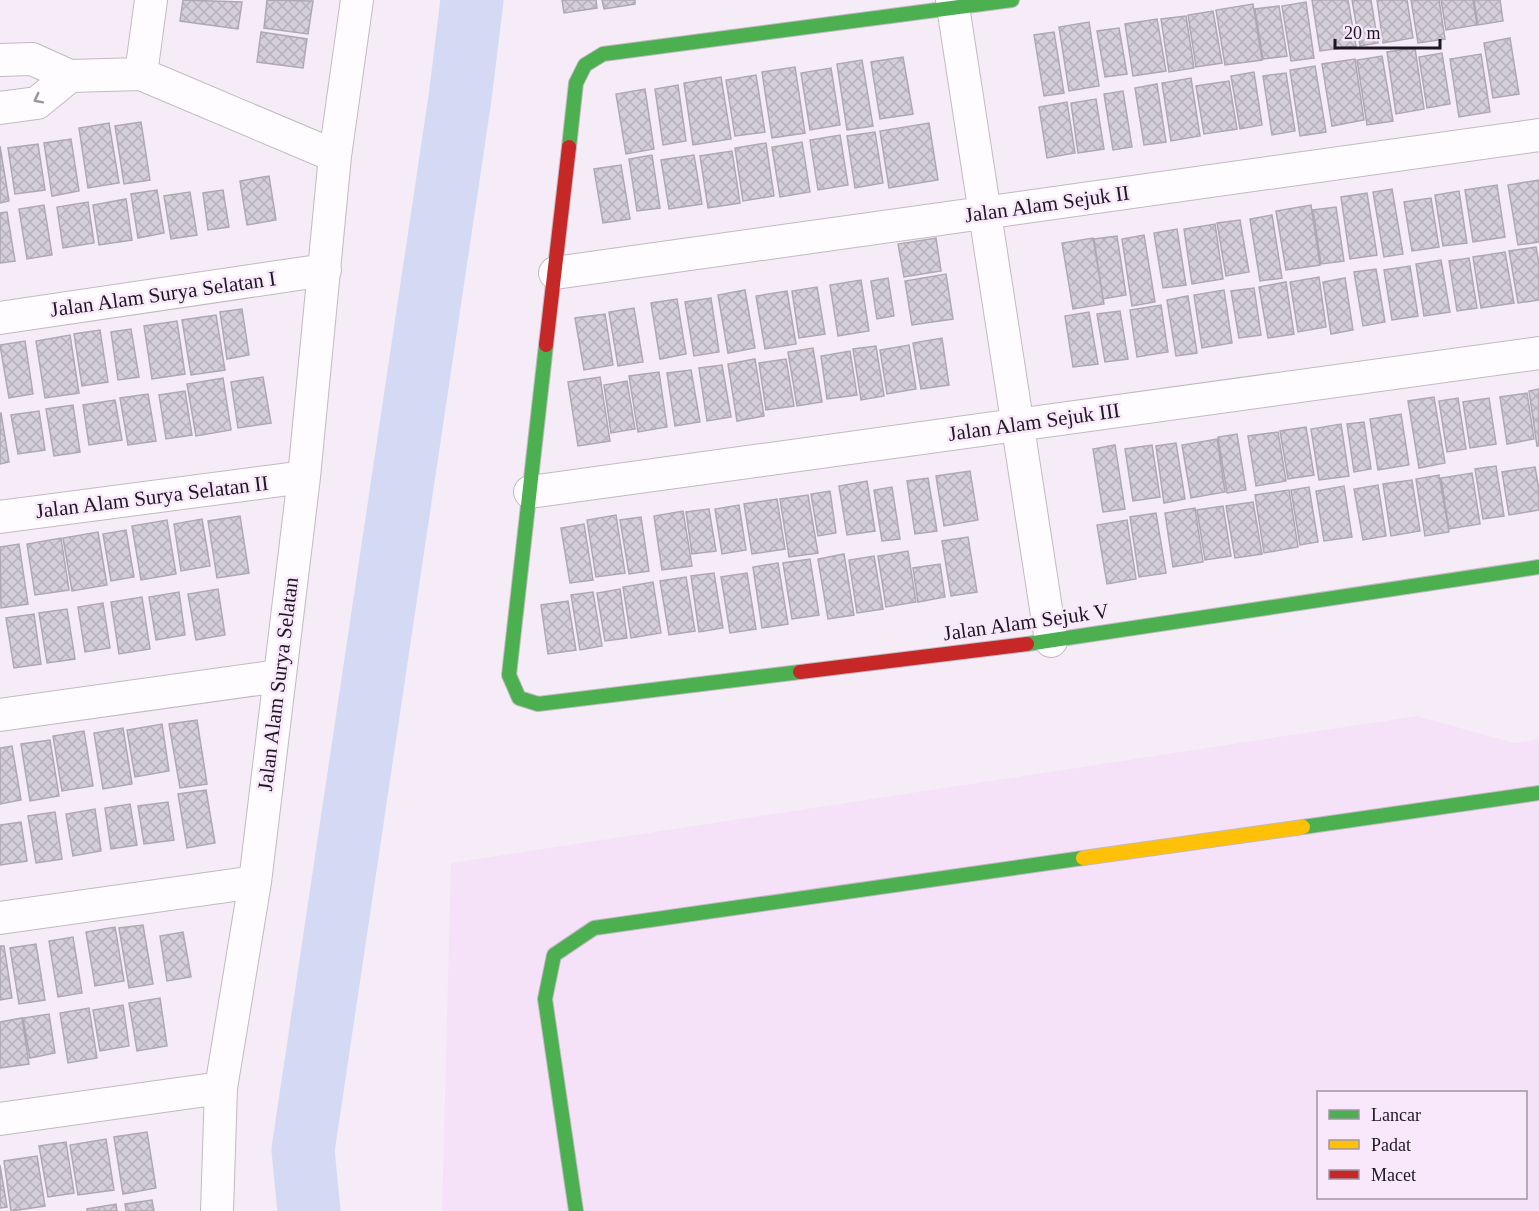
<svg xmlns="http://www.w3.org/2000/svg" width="1539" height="1211" font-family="Georgia,serif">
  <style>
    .built { fill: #f5e2f8; fill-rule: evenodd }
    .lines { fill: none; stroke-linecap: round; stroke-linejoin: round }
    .river { stroke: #d4daf4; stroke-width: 63 }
    .building { fill: url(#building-cross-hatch); stroke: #aea8b3; stroke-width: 1.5 }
    .street-casing { stroke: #c2b9c3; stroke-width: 34 }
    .fast-casing { stroke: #c2b9c3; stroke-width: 16 }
    .slow-casing { stroke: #c2b9c3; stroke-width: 16 }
    .jam-casing { stroke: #c2b9c3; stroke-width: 16 }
    .street { stroke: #fefcfe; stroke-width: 32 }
    .fast { stroke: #4caf50; stroke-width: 14 }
    .slow { stroke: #ffc107; stroke-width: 14 }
    .jam { stroke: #c62828; stroke-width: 14 }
    .oneway { stroke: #99959a }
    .labels { text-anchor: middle; stroke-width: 5; stroke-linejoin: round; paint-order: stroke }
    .street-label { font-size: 21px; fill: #1e1720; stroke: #f9e8fc }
  </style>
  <defs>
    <pattern id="building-cross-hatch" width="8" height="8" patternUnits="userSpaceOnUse" patternTransform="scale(1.5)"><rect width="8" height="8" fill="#d4ced9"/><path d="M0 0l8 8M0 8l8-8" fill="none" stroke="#b6b0ba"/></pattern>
  </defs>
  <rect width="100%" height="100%" fill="#f6ecf7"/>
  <!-- built -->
  <path class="built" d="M1417,716l97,27 25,-4v472h-1097l9,-348zM1318,1092h208v106h-208z"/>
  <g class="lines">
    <!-- river -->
    <path class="river" d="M309,1211l-6,-61 157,-1052 12,-98"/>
  </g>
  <!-- building -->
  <path class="building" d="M183,0l59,2 -4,27 -58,-8z
    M267,0l46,1 -5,33 -44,-6z
    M562,0h34l1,8 -33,5z
    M602,0h33v4l-31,5z
    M1312,0h36l8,46 -36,5z
    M1352,0h19l7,43 -18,3z
    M1377,0h30l6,38 -30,5z
    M1411,0h28l6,39 -27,4z
    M1441,0h32l4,25 -31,5z
    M1474,0h26l3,21 -25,4z
    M1306,2l8,56 -23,3 -9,-55z
    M1253,4l9,56 -37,5 -9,-55z
    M1279,6l8,50 -24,3 -8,-50z
    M1213,11l9,52 -26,4 -8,-52z
    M1186,16l8,52 -25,4 -8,-53z
    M1157,19l9,52 -33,5 -8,-52z
    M1089,22l10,64 -30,5 -10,-64z
    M1119,28l8,46 -22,3 -8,-46z
    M261,32l46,7 -4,29 -46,-6z
    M1054,32l10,61 -20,3 -10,-61z
    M1510,38l9,56 -26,4 -9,-55z
    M1415,48l9,61 -28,5 -9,-62z
    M1442,53l8,51 -23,4 -8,-51z
    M1481,54l9,58 -31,5 -9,-58z
    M1382,56l11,65 -26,4 -10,-65z
    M903,57l10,57 -33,5 -9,-57z
    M1355,59l9,61 -32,6 -10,-62z
    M862,60l11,66 -26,4 -10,-66z
    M1315,66l11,66 -26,4 -10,-66z
    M795,67l10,66 -33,5 -10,-66z
    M831,68l9,57 -30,5 -9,-57z
    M1254,72l8,53 -22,4 -9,-53z
    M1286,73l9,58 -23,4 -9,-59z
    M756,75l9,57 -30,4 -9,-56z
    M721,77l10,62 -38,6 -9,-62z
    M1191,78l9,58 -29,5 -9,-58z
    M1229,81l8,48 -33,5 -8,-48z
    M1157,84l9,58 -22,3 -9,-57z
    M678,85l8,56 -23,4 -8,-56z
    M645,89l9,60 -28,5 -10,-60z
    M1123,91l9,56 -19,3 -9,-56z
    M1096,99l8,50 -26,4 -7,-50z
    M1067,102l8,51 -28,5 -8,-51z
    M141,122l9,58 -26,4 -9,-58z
    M109,123l10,60 -31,5 -9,-60z
    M929,123l9,57 -49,8 -9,-57z
    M875,132l8,51 -28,5 -8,-52z
    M840,135l8,50 -30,5 -8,-50z
    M71,139l8,52 -27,5 -8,-53z
    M802,142l8,50 -30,5 -8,-50z
    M766,143l8,53 -31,5 -8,-53z
    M38,144l7,46 -30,4 -7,-46z
    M0,146l9,55 -9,2z
    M732,151l8,52 -32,5 -8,-52z
    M652,155l8,53 -23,3 -8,-52z
    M694,155l8,49 -33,5 -8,-49z
    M621,165l9,54 -27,4 -9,-54z
    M269,176l7,44 -29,5 -7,-44z
    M1539,180v62l-21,3 -10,-60z
    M1497,185l8,52 -32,5 -8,-52z
    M1392,189l11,65 -19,3 -11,-65z
    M157,190l7,43 -26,5 -7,-44z
    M223,190l6,37 -21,3 -5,-37z
    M1459,191l8,52 -24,3 -8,-51z
    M190,192l7,43 -26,4 -7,-43z
    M1367,193l10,62 -27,4 -9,-62z
    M1431,198l8,49 -27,4 -8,-49z
    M126,199l6,41 -33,5 -6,-40z
    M88,202l6,41 -31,5 -6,-41z
    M44,205l8,50 -25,4 -8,-50z
    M1311,205l9,60 -34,5 -10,-59z
    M1336,207l8,54 -23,3 -8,-54z
    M7,212l8,49 -15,2v-50z
    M1272,215l10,63 -22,3 -10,-62z
    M1240,220l9,52 -23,4 -9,-53z
    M1215,224l8,55 -31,5 -8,-55z
    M1177,229l9,56 -23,3 -9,-55z
    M1144,235l11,67 -23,4 -10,-67z
    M1117,236l9,59 -23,4 -9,-60z
    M936,238l5,33 -37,6 -6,-33z
    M1093,238l11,66 -31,5 -11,-66z
    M1536,247l3,16v37l-21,3 -9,-52z
    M1505,252l9,51 -33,5 -8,-51z
    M1469,258l8,50 -20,3 -8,-50z
    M1441,260l9,52 -26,4 -8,-52z
    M1410,266l8,50 -26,4 -8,-50z
    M1376,269l9,53 -22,4 -9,-54z
    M946,274l7,45 -41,6 -7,-44z
    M1319,277l7,50 -28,5 -8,-50z
    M888,278l6,38 -17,3 -6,-38z
    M1345,278l8,52 -22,4 -8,-52z
    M861,280l8,51 -31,5 -8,-51z
    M1286,282l8,52 -26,4 -9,-51z
    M817,287l8,47 -26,4 -7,-47z
    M1254,288l7,47 -22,3 -8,-47z
    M745,290l10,58 -27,5 -10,-58z
    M1224,290l8,53 -30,5 -8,-53z
    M787,291l9,53 -31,5 -9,-53z
    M1188,296l9,57 -21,3 -9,-56z
    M711,298l8,54 -25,4 -9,-54z
    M677,299l9,55 -26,5 -9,-56z
    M1161,305l7,47 -31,5 -7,-47z
    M634,308l9,54 -25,4 -9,-54z
    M242,309l7,46 -22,4 -7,-47z
    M1120,311l8,48 -23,3 -8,-48z
    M1089,312l9,52 -25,3 -8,-51z
    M605,314l8,51 -29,5 -9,-52z
    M216,315l9,55 -34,5 -9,-55z
    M177,321l8,53 -33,5 -8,-53z
    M131,329l8,48 -21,3 -7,-48z
    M100,330l8,52 -26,4 -8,-52z
    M70,335l9,58 -34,5 -9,-57z
    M942,338l7,47 -28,4 -8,-46z
    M25,341l8,53 -24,4 -9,-53z
    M909,345l7,44 -29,5 -7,-44z
    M876,346l8,50 -23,4 -8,-51z
    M813,348l9,54 -25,4 -9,-54z
    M850,351l7,44 -30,4 -6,-43z
    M755,359l9,57 -27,5 -9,-57z
    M786,359l8,47 -28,4 -7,-47z
    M722,365l9,52 -24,4 -8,-53z
    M691,370l9,52 -25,4 -8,-53z
    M659,372l8,55 -29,5 -9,-56z
    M263,377l8,46 -33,5 -7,-46z
    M600,377l10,64 -32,5 -10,-64z
    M223,378l8,52 -35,6 -9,-52z
    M627,381l8,48 -24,4 -7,-48z
    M1539,389v57h-2l-8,-55z
    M185,391l7,44 -26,4 -7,-44z
    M1527,393l7,46 -27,5 -7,-47z
    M148,394l8,47 -28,4 -8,-47z
    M1434,397l11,66 -26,5 -11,-67z
    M1458,398l8,51 -19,3 -8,-51z
    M1489,398l7,46 -26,4 -7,-46z
    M115,400l7,40 -33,5 -6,-40z
    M73,405l7,47 -26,4 -8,-47z
    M39,411l6,39 -27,4 -7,-39z
    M1,413l8,49 -9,2v-50z
    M1401,414l8,51 -31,5 -8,-51z
    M1364,422l7,47 -17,3 -7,-48z
    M1341,424l8,52 -30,4 -8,-51z
    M1306,427l8,48 -26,4 -8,-48z
    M1278,432l8,49 -30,5 -8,-50z
    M1237,434l9,56 -19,3 -9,-56z
    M1217,439l8,53 -34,6 -9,-53z
    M1176,443l9,56 -21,4 -8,-57z
    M1115,445l10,64 -22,3 -10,-63z
    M1152,445l8,52 -27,4 -8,-52z
    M1496,466l8,50 -21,3 -8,-50z
    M1535,467l4,23v20l-30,5 -7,-43z
    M970,471l8,49 -34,6 -8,-50z
    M1472,473l8,51 -31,5 -8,-51z
    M1439,475l10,57 -24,4 -9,-57z
    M928,478l9,53 -22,3 -8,-53z
    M1412,480l8,51 -29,5 -8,-52z
    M867,481l8,50 -28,4 -8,-49z
    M1378,485l8,51 -23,4 -9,-51z
    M1344,486l8,51 -28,4 -8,-50z
    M892,487l8,52 -18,2 -8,-51z
    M1309,487l9,55 -18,3 -9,-55z
    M1289,490l9,57 -34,6 -9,-58z
    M830,491l6,42 -18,3 -7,-42z
    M808,495l10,58 -29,4 -9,-58z
    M777,499l8,50 -33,5 -8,-50z
    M1253,502l9,52 -27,4 -9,-52z
    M739,505l7,45 -24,4 -7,-45z
    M1223,506l8,50 -26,4 -8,-50z
    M1195,508l8,54 -30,5 -8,-54z
    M709,509l7,42 -24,3 -6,-42z
    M683,511l9,55 -30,4 -8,-54z
    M1156,513l10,60 -27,4 -9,-60z
    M616,515l9,58 -29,4 -9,-57z
    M240,516l9,57 -32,5 -9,-57z
    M641,517l8,54 -20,3 -9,-54z
    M202,519l8,47 -29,5 -7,-47z
    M167,520l9,54 -35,6 -9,-54z
    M1127,520l9,59 -29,5 -10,-59z
    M584,524l9,56 -23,3 -9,-55z
    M126,530l8,47 -23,4 -8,-47z
    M98,532l9,53 -35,6 -9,-53z
    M968,537l9,55 -26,4 -9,-55z
    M61,538l8,52 -34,5 -8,-51z
    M19,544l9,60 -27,4 -1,-61z
    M908,551l8,51 -30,5 -8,-51z
    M844,554l10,61 -26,4 -10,-60z
    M874,556l9,53 -26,4 -8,-53z
    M810,559l9,56 -27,4 -9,-56z
    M778,563l10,61 -26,4 -9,-61z
    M940,564l5,33 -27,5 -5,-34z
    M714,573l9,55 -24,4 -8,-56z
    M747,573l9,56 -26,4 -9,-56z
    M686,577l9,54 -26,4 -9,-54z
    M653,582l8,51 -30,5 -8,-51z
    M218,589l7,46 -29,5 -8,-46z
    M620,589l7,49 -22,3 -8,-48z
    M179,592l6,43 -29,5 -7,-43z
    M593,592l9,54 -22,4 -9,-55z
    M142,597l8,52 -31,5 -8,-52z
    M568,601l8,49 -28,4 -7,-49z
    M103,603l7,45 -25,4 -7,-45z
    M67,609l8,50 -28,4 -8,-50z
    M34,614l7,50 -27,4 -8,-50z
    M197,720l10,64 -27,4 -11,-64z
    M162,724l7,47 -34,6 -8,-47z
    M123,728l9,56 -29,5 -9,-56z
    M84,731l9,55 -31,5 -9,-55z
    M50,740l9,56 -29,5 -9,-57z
    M12,746l9,54 -21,4v-56z
    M206,790l9,53 -28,5 -9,-54z
    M168,802l6,38 -30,4 -6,-38z
    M130,804l7,41 -26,4 -6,-41z
    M95,809l6,42 -28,5 -7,-42z
    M55,812l7,47 -26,4 -8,-47z
    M21,822l6,39 -27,4v-40z
    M143,925l10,59 -24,4 -10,-60z
    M115,927l9,54 -29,5 -9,-54z
    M183,932l8,45 -24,4 -7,-45z
    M73,937l9,56 -24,4 -9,-56z
    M36,944l9,56 -26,4 -9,-56z
    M0,946h4l8,52 -12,2z
    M160,998l7,48 -30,5 -8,-48z
    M123,1005l6,41 -29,5 -7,-41z
    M89,1008l8,50 -29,5 -8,-50z
    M49,1014l6,39 -25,5 -7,-40z
    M22,1018l7,46 -29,4v-46z
    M147,1132l9,56 -33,6 -9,-57z
    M106,1139l8,51 -36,5 -8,-50z
    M66,1142l8,51 -26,4 -9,-51z
    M37,1156l8,50 -34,5 -7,-50z
    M0,1165l7,42 -7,1z
    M152,1200l2,11h-28l-1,-7z
    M116,1204l1,7h-30v-2z"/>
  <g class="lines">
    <defs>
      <path id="street" d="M952,0l99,641
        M0,60l32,-1 38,17 71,-2 194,82
        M141,74l10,-74
        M0,108l37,-5 33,-27
        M555,273l984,-138
        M0,318l325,-48
        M530,492l1009,-139
        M0,517l304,-40
        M0,715l279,-39
        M0,918l255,-36
        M0,1119l221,-31
        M217,1211l4,-123 34,-206 49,-405 31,-321 22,-156"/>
      <path id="fast" d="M569,147l7,-64 9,-18 18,-11 409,-54
        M546,345l-37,330 10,23 19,6 262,-32
        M1027,644l512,-77
        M1303,827l236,-34
        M576,1211l-31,-212 9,-44 40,-27 489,-70"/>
      <path id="slow" d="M1083,858l220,-31"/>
      <path id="jam" d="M546,345l23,-198
        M800,672l227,-28"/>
    </defs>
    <!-- street casing -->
    <use href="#street" class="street-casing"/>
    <!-- fast casing -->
    <use href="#fast" class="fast-casing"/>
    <!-- slow casing -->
    <use href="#slow" class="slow-casing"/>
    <!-- jam casing -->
    <use href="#jam" class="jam-casing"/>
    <!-- street -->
    <use href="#street" class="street"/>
    <!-- fast -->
    <use href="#fast" class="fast"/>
    <!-- slow -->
    <use href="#slow" class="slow"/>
    <!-- jam -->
    <use href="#jam" class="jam"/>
  </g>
  <!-- one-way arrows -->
  <defs><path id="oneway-chevron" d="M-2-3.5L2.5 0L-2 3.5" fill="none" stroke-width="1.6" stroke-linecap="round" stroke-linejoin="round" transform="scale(1.5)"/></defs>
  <use class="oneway" href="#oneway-chevron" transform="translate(38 99) rotate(153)"/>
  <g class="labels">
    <!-- street labels -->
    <g class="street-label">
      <text transform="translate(1047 204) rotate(-8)" y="7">Jalan Alam Sejuk II</text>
      <text transform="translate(163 294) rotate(-8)" y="7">Jalan Alam Surya Selatan I</text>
      <text transform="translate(1034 422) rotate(-8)" y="7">Jalan Alam Sejuk III</text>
      <text transform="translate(152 497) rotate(-7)" y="7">Jalan Alam Surya Selatan II</text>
      <text transform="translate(1026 622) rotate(-8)" y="7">Jalan Alam Sejuk V</text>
      <text transform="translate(278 684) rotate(-83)" y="7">Jalan Alam Surya Selatan</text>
    </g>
  </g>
  <!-- legend -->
  <rect x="1317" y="1091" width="210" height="108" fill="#f9e8fc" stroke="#a194a4" stroke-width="1.5"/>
  <rect x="1329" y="1110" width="30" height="9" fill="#4caf50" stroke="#a194a4" stroke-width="1.5"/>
  <text x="1371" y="1121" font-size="18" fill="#1e1720">Lancar</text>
  <rect x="1329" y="1140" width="30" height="9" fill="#ffc107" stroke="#a194a4" stroke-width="1.5"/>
  <text x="1371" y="1151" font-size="18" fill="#1e1720">Padat</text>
  <rect x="1329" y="1170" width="30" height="9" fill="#c62828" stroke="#a194a4" stroke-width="1.5"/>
  <text x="1371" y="1181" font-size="18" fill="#1e1720">Macet</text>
  <!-- scale -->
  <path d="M1335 39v9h105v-9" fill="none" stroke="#1e1720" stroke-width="3"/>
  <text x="1344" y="39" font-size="18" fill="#1e1720" stroke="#f9e8fc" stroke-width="4.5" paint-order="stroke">20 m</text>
</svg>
